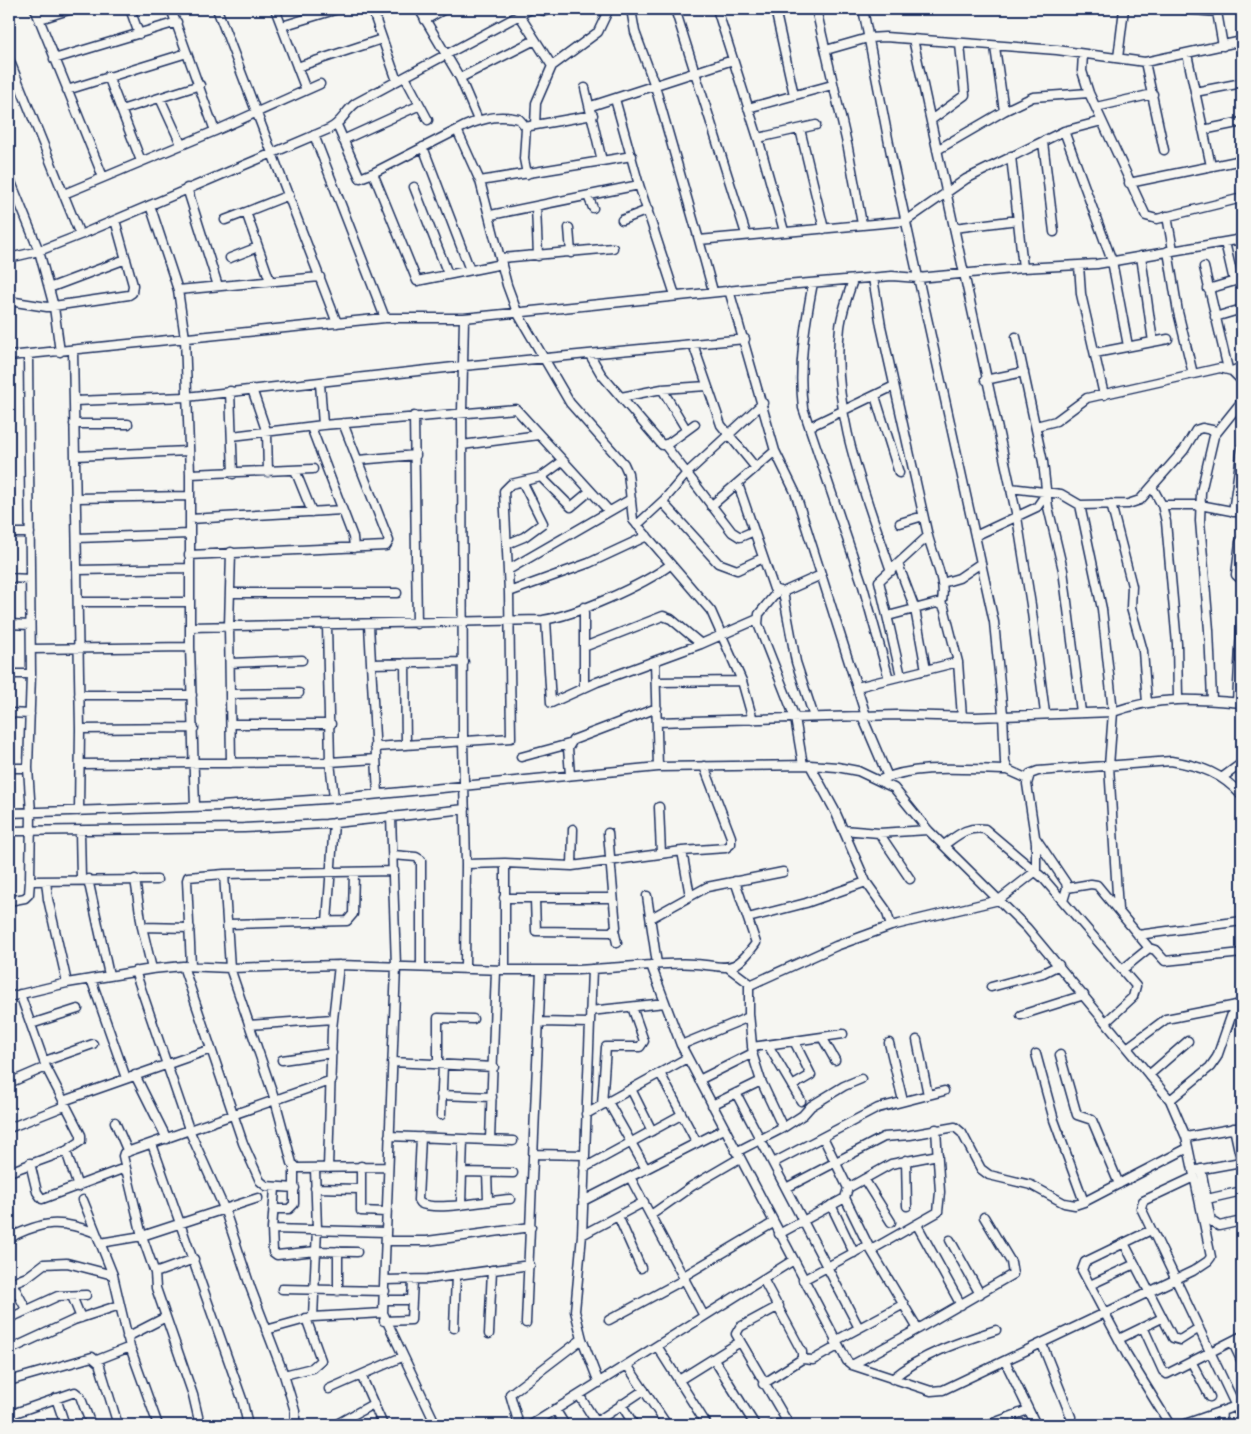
<svg xmlns="http://www.w3.org/2000/svg" width="1251" height="1434" font-family="Mynerve,sans-serif">
  <style>
    .lines { fill: none; stroke-linecap: round; stroke-linejoin: round }
    .minor-casing { stroke: #1b2f5e; stroke-width: 11 }
    .minor { stroke: #f6f6f2; stroke-width: 8 }
  </style>
  <rect width="100%" height="100%" fill="#f6f6f2"/>
  <filter id="ink" filterUnits="userSpaceOnUse"><feTurbulence type="fractalNoise" baseFrequency=".02" numOctaves="2"/><feDisplacementMap in="SourceGraphic" scale="10" xChannelSelector="R" yChannelSelector="G"/><feConvolveMatrix kernelMatrix="1 2 1 2 8 2 1 2 1" color-interpolation-filters="sRGB"/></filter>
  <g filter="url(#ink)">
    <g class="lines">
      <defs>
        <path id="minor" d="M35,9l68,168
          M130,9l9,25
          M171,9l44,122
          M217,9l120,314
          M275,9l31,81
          M372,9l25,72
          M419,9l41,69 18,42
          M537,9l8,2 5,-2
          M631,9l4,23 20,54 44,154
          M675,9l71,225
          M717,9l41,129 26,93
          M775,9l19,86
          M816,9l32,139 14,76
          M863,9l29,150 102,463 9,92 2,48 3,8 20,9
          M1182,9l35,3 6,34
          M520,16l32,50
          M40,19l32,-10
          M425,20l20,-11
          M282,26l56,-17
          M913,39l104,478 14,88 14,108
          M995,47l9,64
          M826,50l42,-12 17,-1 172,13 88,12 97,-21
          M1083,54l-1,17 7,22 57,123 11,3 85,-21
          M1187,54l24,112
          M1118,58l6,-49
          M9,59l71,176
          M54,59l123,-37
          M1145,62l19,88
          M297,67l85,-28
          M108,76l33,85
          M405,77l23,43
          M460,78l75,-38
          M585,88l17,73
          M67,90l120,-37
          M1195,92l47,-9
          M160,98l21,46
          M615,99l24,86 36,110
          M591,106l142,-46
          M1096,107l57,-13
          M748,108l84,-23
          M121,110l79,-25
          M931,120l34,-25 -5,-51
          M337,125l23,53 13,-5 84,-43 23,51 27,104 10,27 53,91 54,61 4,9 5,47 78,91 31,70 11,39
          M535,125l1,-22 16,-37 46,-34 9,-19
          M530,126l63,-11
          M800,129l24,100
          M457,130c21,-11 39,-16 62,-11l7,8 -2,32 3,15
          M1203,130l39,-8
          M1064,131l48,130 16,85
          M314,135l71,183
          M758,138l58,-13
          M343,140l77,-35
          M1043,142l11,90
          M423,147l47,123
          M937,150l67,-39 29,-14 56,-4
          M1011,156l12,112
          M373,173l44,108 85,-17
          M9,177l30,74 15,56 6,45
          M480,181l152,-25
          M1129,183l113,-23
          M414,187l34,87
          M187,188l31,98
          M64,194l151,-63 105,-47
          M588,196l5,12
          M150,205l28,85 7,48 5,136v173l5,160
          M536,206l2,50
          M491,215l148,-30
          M1167,216l6,34
          M225,220l21,-8
          M622,220l26,-10
          M569,228l2,25
          M954,228l64,-8
          M1225,242l9,39
          M1168,251l10,61 15,62
          M1141,256l12,86
          M9,258l30,-7 41,-16 249,-106c13,-6 16,-18 27,-26l175,-94
          M230,258l28,-11
          M501,258l112,-10
          M1079,265l2,29 23,101
          M1204,267l24,102
          M873,278l8,48 47,210 -49,45 22,95
          M853,280c-5,15 -11,31 -13,47 -10,84 25,166 51,244
          M270,281l-24,-69 43,-17
          M813,283c-8,41 -15,83 -10,125l60,178 26,93
          M49,288l77,-29
          M1208,289l34,-10
          M178,290l142,-13
          M729,290l46,161 20,41 71,224
          M713,291l-14,-51 207,-19 60,-42 98,-48 38,-10
          M9,301l38,6 82,-12 3,-2 1,-8 -18,-65
          M1215,317l27,-8
          M464,318l-2,94 1,329 3,123 -1,105
          M1016,337l27,125 5,45 15,63 18,142
          M693,344l28,81 35,43
          M73,350l7,379 -1,82
          M1095,353l73,-14
          M590,355l11,19 61,71 7,-2 26,-19
          M9,356l376,-38h79l322,-33 106,-9 26,2 105,-10 74,-4 145,-25
          M1232,371l9,9
          M985,380l39,-8
          M320,383l3,42
          M252,389l15,44 1,39
          M662,389l24,40
          M230,391l3,83
          M875,396l24,77
          M621,397l41,-8 45,-3
          M74,401l112,-4 277,-31 282,-27
          M763,403l-76,70 -23,27 1,5 53,58 19,7 26,-12
          M414,416l3,208
          M74,424h54
          M811,426l83,-40
          M1036,426l20,-5 31,-23 133,-30 12,3 10,-4
          M311,427l42,110 1,11
          M232,436l91,-11 193,-16 93,102
          M462,445l77,-10
          M665,445l67,87 8,5 14,-6
          M75,456l113,-5
          M358,460l58,-5
          M295,470l17,42
          M190,474l123,-5
          M541,477l30,30 19,-16
          M738,484l36,105 9,3 38,-17
          M1152,487l10,18 4,17 11,122 1,54
          M77,498l112,-2
          M1111,504l21,82 -1,22 12,43 4,52
          M1080,505l48,-1 12,-4 44,-50 12,-20 6,-2 15,3
          M1162,505h38l42,8
          M711,506l64,-55
          M1233,512l9,-65
          M190,519l152,-9
          M900,523l23,-7
          M637,525l27,-25
          M9,533h21
          M928,536c5,20 20,49 13,68
          M975,536l62,-29 9,-13
          M77,538l112,-4
          M1240,542l-4,33 6,5
          M507,544l17,-7 19,-14 -20,-40
          M231,552l-2,74 2,137
          M189,555l197,-9 3,-5 -46,-118
          M898,564l17,45 11,61
          M77,570l112,-2
          M508,570l123,-71
          M9,578l21,1
          M942,583l17,-5 22,-15
          M509,592l80,-29 58,-27
          M777,592l-18,22 -1,10 37,94 8,47
          M783,592l13,70 18,55
          M230,593h167
          M78,602h111
          M584,607v80
          M888,616l49,-13 7,4 14,55 4,55
          M546,620l5,83 46,-21 104,-38 57,-25
          M9,624l21,1
          M327,625l3,137 4,36
          M369,625l9,169
          M191,627l352,-7c34,-5 100,-35 127,-55
          M584,647l79,-31 8,3 30,25
          M31,649l159,-2
          M655,661l3,106
          M230,663l72,-3
          M405,663l1,82
          M371,664l93,-2
          M9,674h22
          M656,682l86,-1
          M857,687l101,-25
          M231,694l68,-1
          M79,695h113
          M1212,700l-3,-70 -9,-109 1,-29 13,-56 28,-35
          M1237,702l5,-91
          M9,713l21,1
          M862,716l26,61
          M657,722l240,-7 78,2 138,-5 -11,-103 -22,-104 -19,-11 -51,-6
          M232,724h99
          M80,729l114,-1
          M375,747l136,-9 -2,-146 -5,-101 7,-7 30,-7 22,-16
          M521,757l48,-13
          M80,764l250,-2 46,-3
          M9,768h19
          M570,775l-2,-27 5,-8 84,-32
          M1223,777l19,-14
          M880,780c39,-17 87,-10 128,-10
          M659,807l2,47
          M9,813l212,-7 119,-8 318,-31 152,-2 27,2 21,4 36,17 34,42 99,98 143,172 16,37 25,120 -3,4 -15,10 -250,119 -12,1 -79,-26 -5,-4 -166,-316 -30,-80 -73,5h-73l-166,-5 -109,3 -47,-2 -31,3 -85,14 -58,14
          M391,816l5,150 -13,347 53,112
          M843,830l36,3 49,-3
          M9,831l235,-3 82,-4 139,-15
          M80,831l1,48
          M879,833l31,46
          M1035,837l31,46 1,5 -4,13
          M944,845c14,-10 23,-19 41,-16l58,49 93,108 -3,11 -27,25
          M682,851l8,45
          M393,855l23,2 5,3v107
          M505,863v107
          M466,864l39,-1 67,3 110,-15 44,-3 5,-4v-7l-27,-71
          M572,866l1,-37
          M224,874l6,94 45,132 17,63 5,5 91,-1
          M88,879l21,96
          M135,879l7,48 10,42
          M30,881l127,-1
          M46,881l2,18 19,84
          M1067,888l24,-4 6,1 52,63
          M647,896l10,68
          M504,898h108
          M535,899l1,32 75,1 5,-5 -8,-94
          M9,901l16,-3 4,-4 1,-13 1,-68 -3,-45 3,-94 -3,-319
          M1118,910l-9,-144 4,-54c45,-16 83,-13 129,-9
          M651,918l56,-31 76,-15
          M748,918l58,-15 60,-21
          M327,922l7,-99
          M228,924l119,-3 6,-7 1,-42
          M891,926l108,-26 37,-29v-28l-9,-59 3,-10 8,-3 133,-10c30,5 51,12 71,35
          M142,927l48,1
          M614,930l3,13
          M1138,935l104,-14
          M651,965c10,-1 34,-2 44,-1 34,2 37,12 61,-21l-21,-62
          M183,966l60,177 17,38 6,5 29,2
          M191,966l-4,-86 1,-3 36,-3 170,-3
          M729,968l20,15v30l4,43 8,25 22,47
          M592,969l-10,266 -7,76 7,28 17,44
          M1122,970l27,-22 6,2 10,11 77,-8
          M135,971l55,161 34,76 27,81 33,86 11,36v14
          M91,979l35,99
          M750,985l86,-39 55,-20 -5,-16 -20,-28 -31,-71 -25,-46
          M991,987l52,-14 16,-8
          M590,1011l75,-8
          M1021,1015l63,-20
          M540,1022l49,1
          M31,1024l47,-15
          M249,1025l84,-6
          M822,1037l13,23
          M917,1040l11,55
          M889,1043l14,58
          M681,1045l68,-28
          M768,1045l33,56
          M752,1047l91,-13
          M1127,1048l39,-29 76,-15
          M1036,1054l18,66 30,82
          M1060,1055l17,60 15,5 27,64
          M282,1060l50,-7
          M45,1061l48,-17
          M392,1062l102,5
          M438,1064v-46l35,1
          M660,1073l37,70
          M135,1075l32,64
          M1149,1075l39,-34
          M699,1080l54,-27
          M9,1083l37,-16
          M792,1086l19,-11 -17,-34
          M631,1089l21,42
          M736,1093l123,235
          M441,1095l51,2
          M1170,1100l40,-33 7,-10 18,-52
          M63,1101l148,-52
          M608,1102l38,67
          M602,1105l4,-58h34l4,-6 -12,-34
          M712,1105l49,-24
          M586,1114l101,-56
          M441,1115l2,-51
          M115,1122l13,30
          M9,1128l56,-22
          M1234,1128l8,37
          M389,1136l124,5
          M421,1137l-3,63 2,3c16,9 69,-3 90,-4
          M823,1137l25,51
          M1186,1137l56,-10
          M490,1140l6,-170
          M152,1144l90,255 6,26
          M66,1151l12,36
          M736,1152l47,-24 20,-13 8,-9 33,-20 17,-7
          M534,1154l51,1
          M906,1160l1,46
          M30,1163l7,29 5,7 83,-31
          M773,1163l105,-55 66,-17
          M361,1166v45l25,1
          M328,1168l4,-139 7,-64
          M584,1168l97,-53
          M1201,1169l10,52 8,5 23,-5
          M1197,1170l44,-8
          M9,1172l57,-21 15,-10v-6l-35,-68 -26,-73
          M462,1172l51,1
          M487,1173l1,27
          M630,1177l74,139
          M864,1179l27,43
          M275,1188l-3,41 1,23 4,3 39,-4 41,1
          M315,1188l45,1
          M786,1188l98,-51 26,-2 45,-8 7,6 19,36 8,6 42,10 33,18 11,2 9,-3 104,-54
          M845,1198l23,47 50,84 -66,36
          M1207,1199l35,-8
          M583,1201l141,-72
          M461,1205l2,-66
          M831,1205l23,48
          M275,1209h14l5,-5v-37
          M651,1215l41,-29 48,-28
          M618,1216l23,52
          M9,1222l5,14
          M917,1225l44,80
          M272,1229l114,3
          M1152,1231l-11,-23 2,-7 51,-24
          M779,1234l66,-36 3,-10 43,-24 47,-9
          M582,1235l62,-33
          M9,1238c34,-17 51,-19 87,-5
          M950,1240l30,54
          M386,1241h41l104,-14
          M100,1243l42,-7 116,-38
          M1124,1243l49,95 7,2 19,-12
          M871,1250l67,-38 2,-20 -4,-63
          M194,1259l-39,14 1,15 37,107 7,30
          M155,1273l-13,-37 -19,-80 1,-3 208,-73
          M684,1276l89,-53
          M763,1279l39,73v7l-39,25
          M385,1280l43,-1 102,-14
          M803,1280l65,-35
          M12,1283l14,26
          M9,1284l18,-7 17,-13 23,-1 46,12
          M1090,1285l45,-21
          M282,1289l103,2
          M338,1291v-40
          M72,1296l9,22
          M384,1300h28
          M120,1305l10,42 28,78
          M779,1306l-39,21 -4,7 52,89
          M9,1316l1,2 48,-22 28,-1
          M313,1317l4,-88 -2,-60
          M609,1320l76,-41
          M384,1321l27,-1 2,-40
          M526,1323l15,-353
          M1143,1327l20,44 4,3 75,-38
          M454,1328l2,-53
          M918,1329l95,-55 -2,-12 -27,-45
          M266,1330l47,-13 70,-4
          M489,1334l3,-64
          M127,1337l39,-20
          M1119,1339l43,-21
          M835,1341l69,-37
          M1232,1341l10,21
          M1042,1344l29,73
          M657,1346l50,79
          M9,1350l65,-30 46,-15 -7,-30 -30,-75
          M714,1359l41,66
          M802,1359l11,1 25,-14
          M97,1360l33,-13
          M1005,1361l31,64
          M1192,1363l18,34
          M627,1365l40,60
          M284,1375l28,-7 9,-8 -15,-42
          M361,1375l22,50
          M892,1379c30,-25 67,-37 104,-49
          M679,1380l61,-38
          M9,1381l83,-24 7,6 19,62
          M329,1389l73,-32
          M579,1395l17,27
          M56,1398l9,27
          M621,1404l13,21
          M555,1409l10,16
          M9,1415l66,-23 5,4 11,29
          M335,1425l38,-21
          M519,1425l-9,-31 72,-55
          M531,1425l261,-164
          M598,1425l-2,-3 48,-32
          M772,1425l13,-2 5,2
          M988,1425l40,-15
          M1170,1425l-43,-70 -45,-85 3,-8 64,-31h3l4,7 86,181
          M1182,1425l60,-21
          M1221,1425l1,-14"/>
      </defs>
      <!-- minor casing -->
      <use href="#minor" class="minor-casing"/>
      <!-- minor -->
      <use href="#minor" class="minor"/>
    </g>
  </g>
  <!-- margin -->
  <rect width="1251" height="1434" fill="none" stroke="#f6f6f2" stroke-width="30"/>
  <rect x="15" y="15" width="1221" height="1404" fill="none" stroke="#1b2f5e" stroke-width="2" filter="url(#ink)"/>
</svg>
